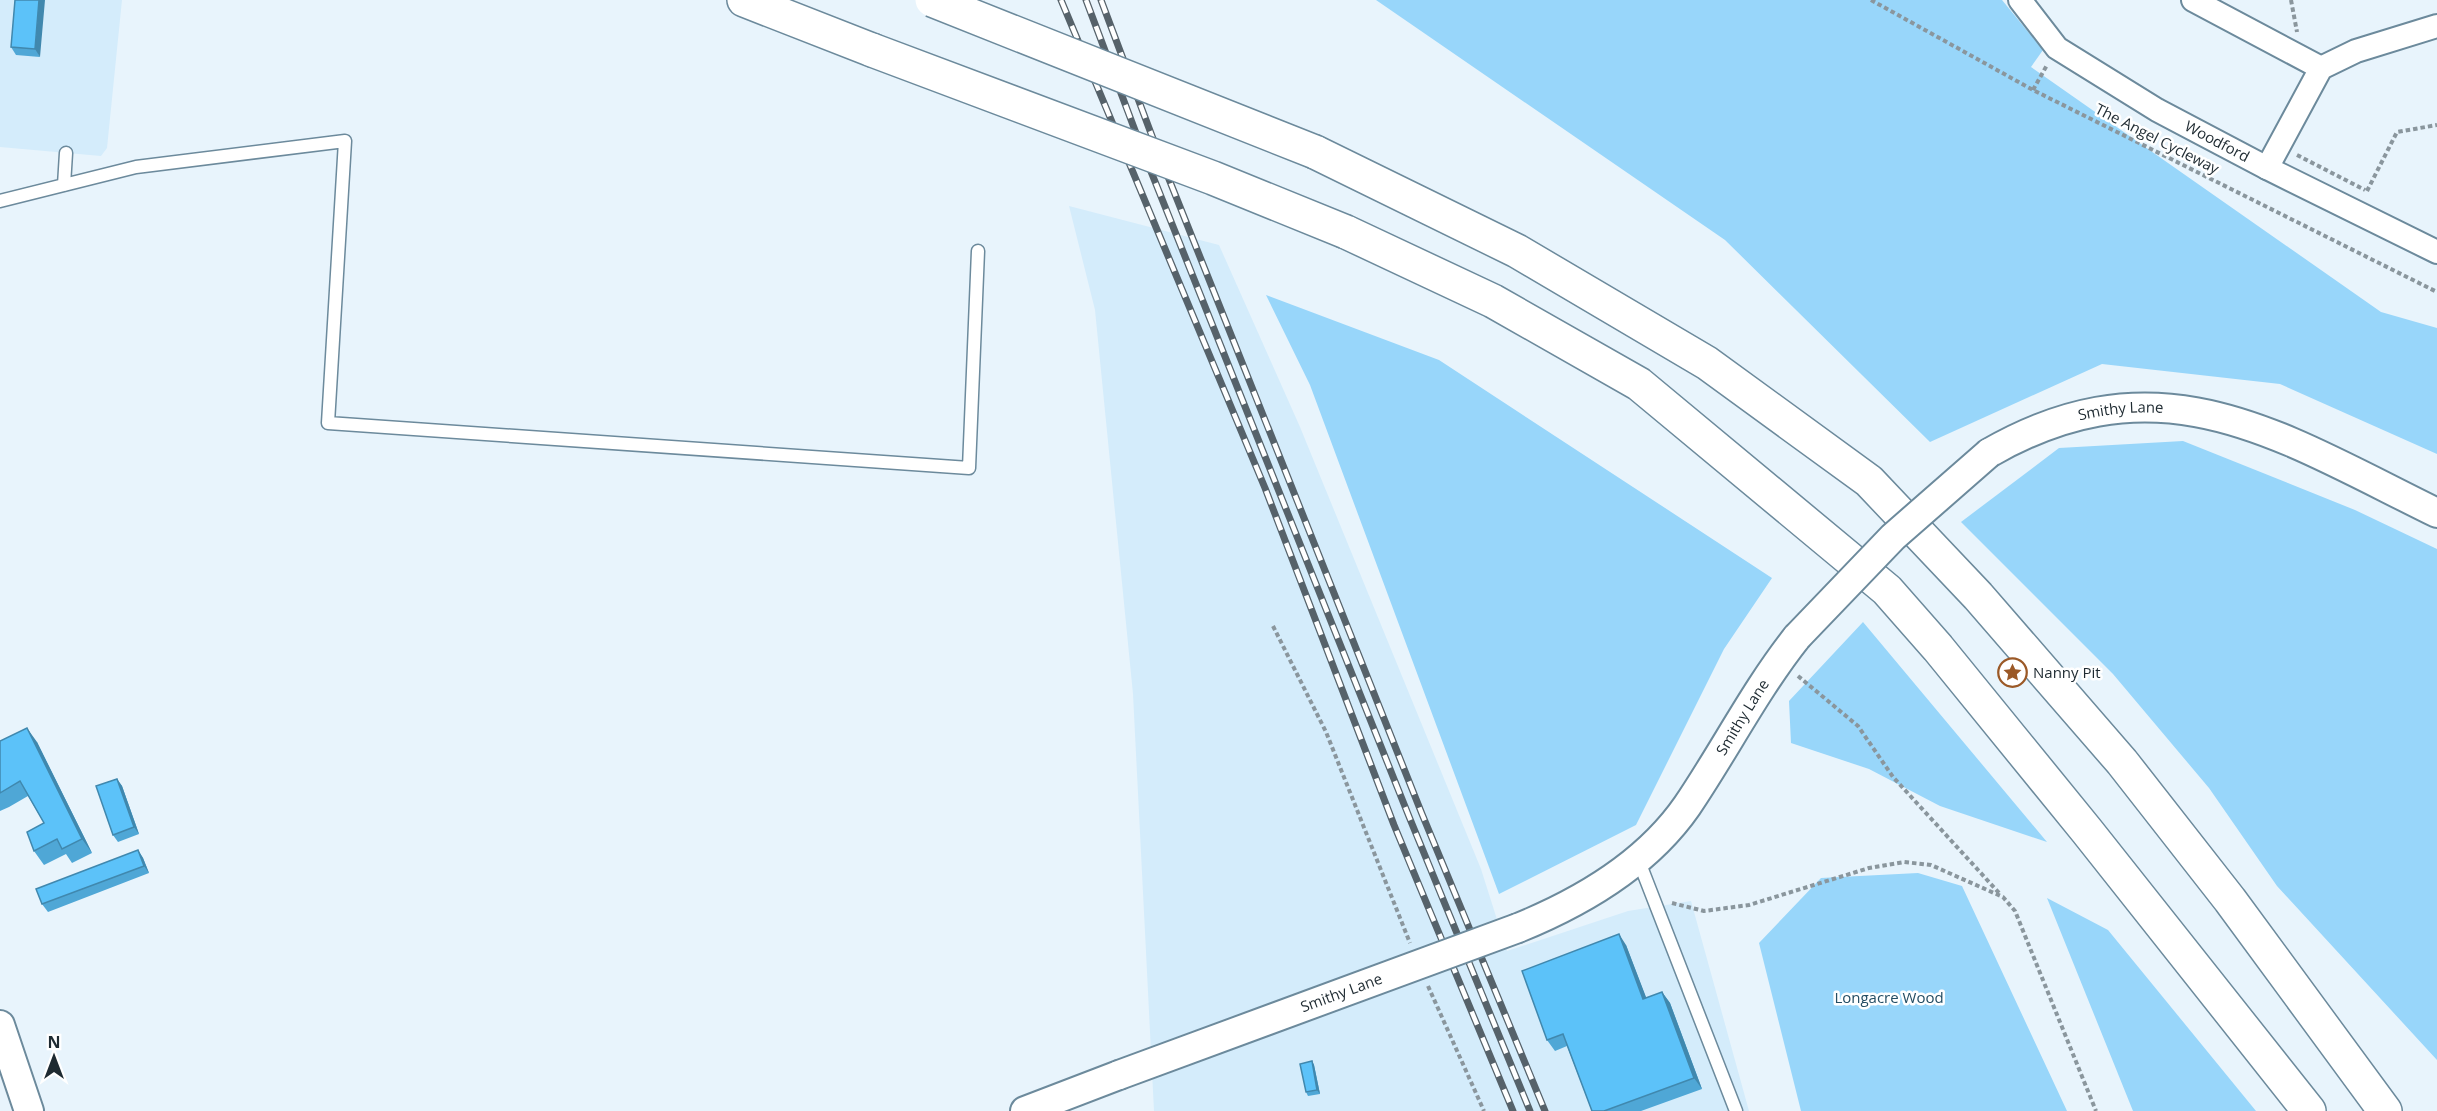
<svg xmlns="http://www.w3.org/2000/svg" width="2437" height="1111" font-family="'Open Sans',sans-serif">
  <style>
    .built { fill: #d4ecfb }
    .green { fill: #98d6fa }
    .lines { fill: none; stroke-linecap: round; stroke-linejoin: round }
    .service-casing { stroke: #6c8a9c; stroke-width: 15 }
    .minor-casing { stroke: #6c8a9c; stroke-width: 26 }
    .tertiary-casing { stroke: #6c8a9c; stroke-width: 32 }
    .trunk-casing { stroke: #6c8a9c; stroke-width: 36 }
    .path { stroke: #8a969d; stroke-width: 4; stroke-dasharray: 4.5 3; stroke-linecap: butt }
    .service { stroke: #fff; stroke-width: 12 }
    .minor { stroke: #fff; stroke-width: 22 }
    .tertiary { stroke: #fff; stroke-width: 28 }
    .trunk { stroke: #fff; stroke-width: 33 }
    .rail-casing { stroke: #56626a; stroke-width: 7 }
    .rail { stroke: #fff; stroke-width: 4.5; stroke-dasharray: 14; stroke-linecap: butt }
    .tertiary-bridge-casing { stroke: #6c8a9c; stroke-width: 32; stroke-linecap: butt }
    .trunk-bridge-casing { stroke: #6c8a9c; stroke-width: 36; stroke-linecap: butt }
    .tertiary-bridge { stroke: #fff; stroke-width: 28 }
    .trunk-bridge { stroke: #fff; stroke-width: 33 }
    .wall { fill: #4fa7d6 }
    .shaded-wall { fill: #4088ae }
    .building { fill: #5cc2f9; stroke: #4088ae; stroke-width: 1.5 }
    .labels { text-anchor: middle; stroke-width: 5; stroke-linejoin: round; paint-order: stroke }
    .street-label { font-size: 15px; fill: #1e2a31; stroke: #fff }
    .poi-label { font-size: 15px; fill: #1e2a31; stroke: #fff; text-anchor: start }
    .park-label { font-size: 15px; fill: #234d64; stroke: #fff }
  </style>
  <rect width="100%" height="100%" fill="#e8f4fc"/>
  <!-- built -->
  <path class="built" d="M0,0h122l-15,148 -6,8 -101,-9z
    M1069,206l150,39 81,182 181,442 26,82 121,-40 63,-10 58,210h-595l-21,-417 -38,-384z"/>
  <!-- green -->
  <path class="green" d="M1376,0h626l41,50 -12,17 350,245 56,16v126l-157,-70 -178,-20 -172,78 -205,-202z
    M1266,295l173,65 333,218 -48,71 -88,176 -137,69 -189,-509z
    M2183,441l172,69 82,39v511l-160,-174 -68,-98 -96,-114 -152,-152 98,-74z
    M1863,622l184,220 -107,-36 -71,-37 -78,-26 -2,-42z
    M1918,873l44,13 105,225h-266l-42,-168 62,-65z
    M2047,898l61,32 148,181h-123z"/>
  <g class="lines">
    <defs>
      <path id="service" d="M64,185l2,-32
        M0,201l136,-34 209,-26 -17,282 641,45 9,-217
        M1638,859l98,252"/>
      <g id="minor">
        <path id="s1" d="M2020,0l37,48 100,62 110,58 170,84"/>
        <path d="M2193,0l128,68"/>
        <path d="M2267,168l54,-100 35,-17 81,-25"/>
      </g>
      <g id="tertiary">
        <path id="s2" d="M1989,453c172,-99 291,-17 448,60"/>
        <path id="s3" d="M1518,928c64,-26 128,-63 169,-122 38,-56 68,-116 110,-169"/>
        <path d="M0,1025l29,86"/>
        <path d="M1025,1111l94,-36"/>
      </g>
      <path id="trunk" d="M744,0l128,50
        M1315,152l202,99 190,112 162,118 109,115 144,166 108,138 155,211
        M1346,232l147,69 146,83 248,206 51,58 149,183 222,280"/>
    </defs>
    <!-- service casing -->
    <use href="#service" class="service-casing"/>
    <!-- minor casing -->
    <use href="#minor" class="minor-casing"/>
    <!-- tertiary casing -->
    <use href="#tertiary" class="tertiary-casing"/>
    <!-- trunk casing -->
    <use href="#trunk" class="trunk-casing"/>
    <!-- path -->
    <path class="path" d="M1871,0l162,90 404,202
      M2291,0l6,32
      M2033,90l14,-25
      M2297,155l68,35
      M2367,191l30,-59 40,-7
      M1273,626l53,106 84,211
      M1798,676l60,50 35,51 107,117
      M1672,903l32,8 45,-6 120,-37 35,-6 27,3 72,32 12,14 81,200
      M1428,986l56,125"/>
    <!-- service -->
    <use href="#service" class="service"/>
    <!-- minor -->
    <use href="#minor" class="minor"/>
    <!-- tertiary -->
    <use href="#tertiary" class="tertiary"/>
    <!-- trunk -->
    <use href="#trunk" class="trunk"/>
    <defs>
      <path id="rail" d="M1061,0l204,488 129,337 119,286
        M1086,0l56,149 268,670 120,292
        M1101,0l54,144 267,670 123,297"/>
    </defs>
    <!-- rail casing -->
    <use href="#rail" class="rail-casing"/>
    <!-- rail -->
    <use href="#rail" class="rail"/>
    <defs>
      <g id="tertiary-bridge">
        <path d="M1797,637l96,-100 96,-84"/>
        <path id="s4" d="M1119,1075l399,-147"/>
      </g>
      <path id="trunk-bridge" d="M932,0l383,152
        M872,50l341,128 133,54"/>
    </defs>
    <!-- tertiary-bridge casing -->
    <use href="#tertiary-bridge" class="tertiary-bridge-casing"/>
    <!-- trunk-bridge casing -->
    <use href="#trunk-bridge" class="trunk-bridge-casing"/>
    <!-- tertiary-bridge -->
    <use href="#tertiary-bridge" class="tertiary-bridge"/>
    <!-- trunk-bridge -->
    <use href="#trunk-bridge" class="trunk-bridge"/>
  </g>
  <!-- wall -->
  <path class="wall" d="M15,0l25,57 -24,-2 -5,-8z
    M0,741l37,1 55,111 -20,10 -6,-9 -22,11 -10,-14 10,-28 -16,-27 -19,11 -9,4z
    M117,779l5,7 17,48 -21,8 -5,-7z
    M138,850l5,8 6,15 -101,39 -6,-8z
    M1626,945l20,53 16,-6 8,11 32,86 -61,22h-49l-25,-65 -12,5 -8,-11z
    M1312,1061l2,4 6,29 -12,2 -2,-4z"/>
  <!-- shaded-wall -->
  <path class="shaded-wall" d="M39,0h6l-5,57 -5,-8z
    M27,728l10,14 55,111 -10,-14z
    M117,779l5,7 17,48 -5,-7z
    M138,850l5,8 6,15 -5,-7z
    M1619,934l7,11 25,65 -8,-11z
    M1662,992l8,11 32,86 -8,-11z
    M1312,1061l2,4 6,29 -3,-4z"/>
  <!-- building -->
  <path class="building" d="M15,0h24l-4,49 -24,-2z
    M27,728l55,111 -20,10 -5,-10 -23,12 -7,-19 17,-9 -24,-42 -20,12v-52z
    M117,779l17,48 -21,8 -17,-49z
    M138,850l6,16 -102,38 -6,-15z
    M1619,934l24,65 19,-7 32,86 -90,33h-12l-29,-77 -16,6 -25,-69z
    M1312,1061l5,29 -11,2 -6,-28z"/>
  <!-- icons -->
  <defs>
    <symbol id="sight-ring" viewBox="-11 -11 22 22"><circle r="9.5" fill="#fff" stroke="#9b5927" stroke-width="1.5"/><path d="M0-6L1.8-2.2L6-1.7L2.9 1.2L3.7 5.4L0 3.3L-3.7 5.4L-2.9 1.2L-6-1.7L-1.8-2.2Z" fill="#9b5927"/></symbol>
  </defs>
  <g fill-rule="evenodd">
    <use href="#sight-ring" x="1996" y="656" width="33" height="33"/>
  </g>
  <g class="labels">
    <!-- street labels -->
    <g class="street-label">
      <text transform="translate(2157 139) rotate(27)" y="5">The Angel Cycleway</text>
      <text dy="5" stroke="none"><textPath href="#s1" startOffset="246">Woodford</textPath></text>
      <text dy="5" stroke="none"><textPath href="#s2" startOffset="140">Smithy Lane</textPath></text>
      <text dy="5" stroke="none"><textPath href="#s3" startOffset="316">Smithy Lane</textPath></text>
      <text dy="5" stroke="none"><textPath href="#s4" startOffset="237">Smithy Lane</textPath></text>
    </g>
    <!-- poi labels -->
    <g class="poi-label">
      <text x="2033" y="678">Nanny Pit</text>
    </g>
    <!-- park labels -->
    <g class="park-label">
      <text x="1889" y="1003">Longacre Wood</text>
    </g>
  </g>
  <!-- north arrow -->
  <g transform="translate(54 1057)" stroke="#ffffff" stroke-width="4.5" paint-order="stroke">
  <path d="M0-4.5L10 22L0 15L-10 22Z" fill="#1e2a31"/>
  <text y="-9" font-size="16" font-weight="bold" text-anchor="middle" fill="#1e2a31">N</text>
  </g>
</svg>
